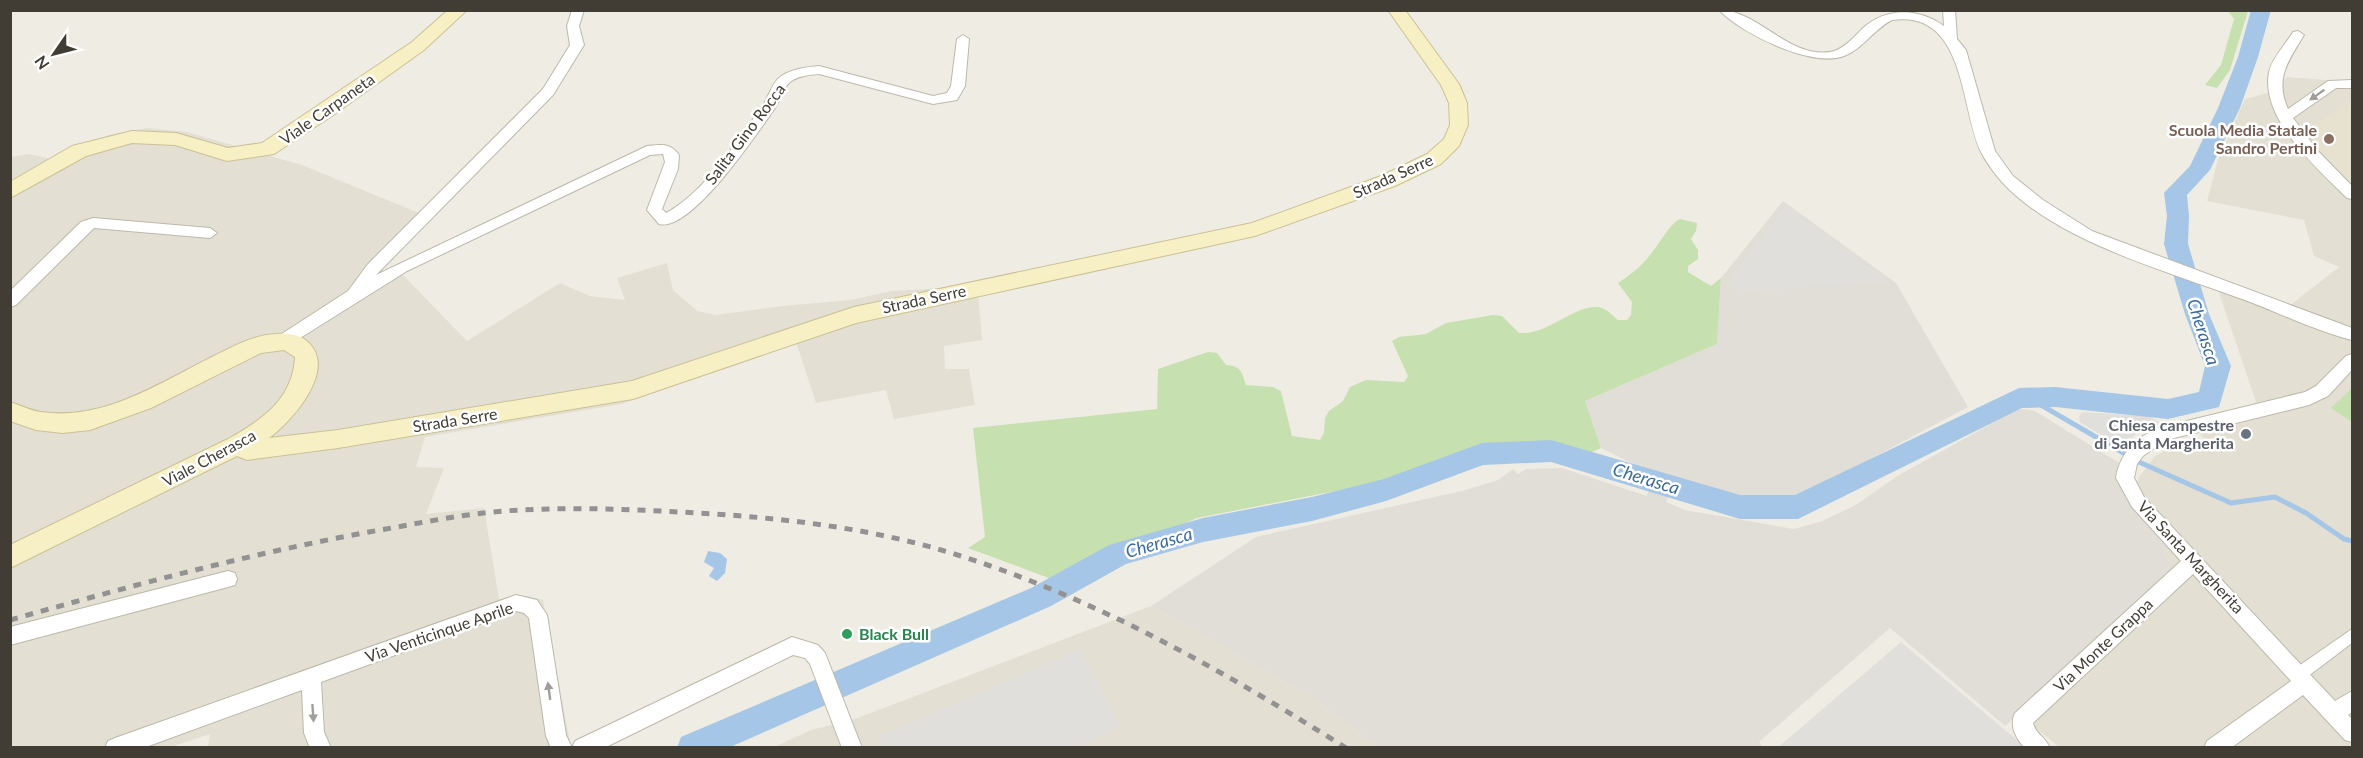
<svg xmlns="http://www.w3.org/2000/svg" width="2363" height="758" font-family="Lato,sans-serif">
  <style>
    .residential { fill: #e3dfd2 }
    .industrial { fill: #e1ded8 }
    .education { fill: #e7e2cf }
    .green { fill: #c6e0b0 }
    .parking { fill: #e0dfdb }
    .water { fill: #a5c6e6 }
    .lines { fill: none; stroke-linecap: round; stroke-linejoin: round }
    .stream { stroke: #a5c6e6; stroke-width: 5 }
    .river { fill: #a5c6e6; fill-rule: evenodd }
    .pedestrian-casing { stroke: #bdb8aa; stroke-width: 2 }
    .minor-casing { stroke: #bdb8aa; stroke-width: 2 }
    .secondary-casing { stroke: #cac197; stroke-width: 2 }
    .pedestrian { fill: #fff; fill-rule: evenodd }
    .minor { fill: #fff; fill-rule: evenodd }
    .secondary { fill: #f8f0c5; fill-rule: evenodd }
    .rail { stroke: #929292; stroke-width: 5; stroke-dasharray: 8 8; stroke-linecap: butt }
    .oneway { fill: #a09e9a }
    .education-dot { fill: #8d6e63; stroke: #fff; stroke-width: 2 }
    .worship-dot { fill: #6b7280; stroke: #fff; stroke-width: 2 }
    .leisure-dot { fill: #2e9e5b; stroke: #fff; stroke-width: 2 }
    .labels { text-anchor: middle; stroke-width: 5; stroke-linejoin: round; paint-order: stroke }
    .street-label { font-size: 16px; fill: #413d34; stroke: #fff }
    .education-label { font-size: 16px; font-weight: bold; fill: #785e54; stroke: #fff; text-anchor: end }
    .worship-label { font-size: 16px; font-weight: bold; fill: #5b616d; stroke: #fff; text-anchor: end }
    .leisure-label { font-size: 16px; font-weight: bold; fill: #27864d; stroke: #fff; text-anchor: start }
    .water-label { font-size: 18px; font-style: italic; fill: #3b6c9f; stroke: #fff }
  </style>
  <rect width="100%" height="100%" fill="#efede3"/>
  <!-- residential -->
  <path class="residential" d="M2287,77l65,5v665h-293l-40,-33 157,-145 -14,-15 10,-8 -40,-45 7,-24 16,-21 22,-12 28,-4 -14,-18 52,-9 13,-11 -42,-124 75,28 50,-39 -25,-11 -10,-36 -97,-19 11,-41 27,-61 26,-7z
    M147,128l40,4 115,33 129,53 -66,67 36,-12 66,68 93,-58 30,13 35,4 -8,-22 50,-15 6,27 24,21 19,4 67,-9 68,-6 40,-9 52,-3 34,-6 5,58 -38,6 1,23h24l6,36 -81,14 -8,-29 -70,13 -20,-61 -174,62 -197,33 -9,30 28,1 -18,46 58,-6 15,91 29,-3 15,4 28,147h-363l2,-13 -39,13 -160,1v-591l18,-3 23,5 57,-24z
    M1151,606l164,94 63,47 -606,1 39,-18 44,-11z"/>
  <!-- industrial -->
  <path class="industrial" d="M1783,201l113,82 72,124 -177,94 -45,1 -72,-21 -8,21 19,8 109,19 28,-8 32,-15 45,-31 117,-65 9,-1 10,2 86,53 51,82 -10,8 14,15 -171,157 -115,-98 -131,114 5,6 -386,-1 -63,-47 -164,-94 105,-69 210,-47 32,-10 15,-11 5,5 8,-5 36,-1 85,28 5,-23 -51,-25 -16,-47 132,-57 4,-66z"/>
  <!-- education -->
  <path class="education" d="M2352,100v85l-42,-40 -9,-12z"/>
  <!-- green -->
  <path class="green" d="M2228,11h20l-18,59 -13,18 -12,-3 16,-20 13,-46z
    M1680,219l17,4 -1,8 -5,8 7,11v9l-10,7v6l23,14 10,-8 -4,66 -132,57 16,47 -16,7 -27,-7 -34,-1 -56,7 -61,23 -210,41 -143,62 -86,-32 17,-11 -12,-109 184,-19 1,-40 50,-17 9,1 9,12c15,1 16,7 20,20l27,2 8,4 11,45 28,4 4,-7 1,-15 4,-7 14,-10 7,-14 16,-7 38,2 4,-6 -16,-35 7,-4 27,-3 20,-11 47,-8 9,1 17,17c30,2 54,-28 79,-26 8,1 14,8 20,13h9l4,-5 1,-13 -14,-19c12,-8 23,-16 32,-28 8,-9 20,-32 30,-36z
    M2352,388v34l-21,-14z"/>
  <!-- parking -->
  <path class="parking" d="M1787,206l103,76 -148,9 -14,-9z
    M2082,412l66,4 14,8 -26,10 -14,14 -42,-26 -1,-6z
    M1901,642l124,105 -248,1z
    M1080,649l41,77 -42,21h-197l-5,-10z"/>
  <!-- water -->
  <path class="water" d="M708,551l12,2 7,6 -2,14 -8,8 -8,-5 5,-8 -10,-6z"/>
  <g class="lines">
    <!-- stream -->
    <path class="stream" d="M2027,397l112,65 92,41 44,-6 31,16 38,26 8,2"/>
    <!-- river -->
    <path class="river" d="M2251,10h20l-13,47 -18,51 -30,62 -23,25 2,21 -1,28 21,70 22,52 -12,41 -51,12 -113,-12 -33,1 -224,111h-58l-189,-57 -68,3 -97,36 -74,20 -109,21 -77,22 -75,42 -323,142h-51l4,-11 350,-149 78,-43 94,-27 109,-21 72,-18 98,-36 69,-3 189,55h55l224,-107 36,-1 113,12 31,-7 6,-26 -20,-52 -21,-70 3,-28 -3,-23 26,-27 28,-58 20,-51z"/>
    <defs>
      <path id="pedestrian" d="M2352,629v14l-49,37 -5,2 -5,-2 -2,-5 2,-5z"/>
      <path id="minor" d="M572,10h12l-5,16 5,19 -31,50 -177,180 271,-129c14,-1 23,-4 32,9l-1,14 -16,40 4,4c38,-20 72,-73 97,-108 6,-9 9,-22 17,-28 11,-8 26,-10 39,-11l114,30 14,-3 4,-7 6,-47 6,-4 6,4 -4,47 -8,14 -24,4 -114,-30c-10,1 -23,2 -30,9 -6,6 -9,18 -14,25 -17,24 -84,125 -116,116l-12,-14 18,-48 -2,-8 -13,1 -243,116 -118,74h-12l-2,-4 2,-4 71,-46 20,-27 175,-175 27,-44 -3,-19z
        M1719,10c39,0 69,48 111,42 13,-2 24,-15 33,-24 24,-21 55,-20 81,-2l-1,-16h12l2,29 9,11 29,101 18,25 30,24 49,31 260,97v12c-37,-9 -74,-28 -110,-41 -75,-28 -185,-57 -240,-117 -7,-8 -16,-20 -21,-30 -21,-44 -15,-143 -89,-132 -18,9 -29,29 -48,36 -32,12 -102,-22 -125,-46z
        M2298,31l6,4c-15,25 -30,43 -16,74l40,-28 24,-1v8h-16l-43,30 25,33 34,35v13l-5,-1c-30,-30 -87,-79 -78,-126 3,-14 17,-28 24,-40z
        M93,218l117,10 7,5 -7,5 -116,-10 -78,77 -6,2v-16l71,-69z
        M2352,354v16l-24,26 -19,9 -143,35 -23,16 -6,8 -3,14 10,19 191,204 17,-10v21l-4,3 4,4v23l-7,-2 -42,-45 -72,53h-27l3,-7 84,-60 -98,-107 -160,149c2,10 13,15 17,25h-25c-9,-9 -16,-22 -10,-35l166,-152 -49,-54 -16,-29c4,-26 22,-43 46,-51l143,-35 11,-6 30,-30z
        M228,571l7,2 2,6 -2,6 -7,2 -218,58v-18z
        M516,595l21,5 10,15 19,120 6,13h-21l-5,-12 -17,-118 -5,-5 -8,-2 -195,71 3,50 7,16h-21l-6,-15 -2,-43 -159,58h-38l3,-7 7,-3z
        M792,637l26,8 7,8 37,95h-20l-32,-84 -5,-6 -12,-3 -189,93h-32l3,-7z"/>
      <path id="secondary" d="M448,10h19l-43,40 -92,66 -58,38 -47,7 -52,-16 -43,-2 -46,13 -76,42v-16l62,-36 60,-15 44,2 52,15 34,-5 150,-101z
        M1388,10h17l54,74 8,19 1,22 -9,21 -18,18 -46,22 -140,50 -399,87 -223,76 -295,49 -91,12 -10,-4 -227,112v-23l218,-106c34,-19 65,-40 67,-82l-11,-7 -23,3 -110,55 -61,22 -27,3 -27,-3 -26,-9v-19c10,3 21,9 31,10 62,9 117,-28 171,-55 20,-10 41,-22 64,-23 13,-1 24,0 33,9 28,28 -18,79 -40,95l69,-8 294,-49 222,-74 398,-84 129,-47 46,-22 17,-15 6,-14 -1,-22 -8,-18z"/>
    </defs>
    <!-- pedestrian casing -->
    <use href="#pedestrian" class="pedestrian-casing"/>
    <!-- minor casing -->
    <use href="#minor" class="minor-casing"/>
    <!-- secondary casing -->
    <use href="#secondary" class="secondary-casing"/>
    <!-- pedestrian -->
    <use href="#pedestrian" class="pedestrian"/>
    <!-- minor -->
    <use href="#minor" class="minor"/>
    <!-- secondary -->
    <use href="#secondary" class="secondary"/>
    <!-- rail -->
    <path class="rail" d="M10,620c124,-35 249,-69 376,-91 39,-7 78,-15 118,-18 70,-5 141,-1 211,3 87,6 172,17 255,45 134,44 257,114 376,189"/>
  </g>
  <!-- one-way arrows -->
  <defs><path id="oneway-solid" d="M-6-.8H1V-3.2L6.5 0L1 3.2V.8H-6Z" transform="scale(1.5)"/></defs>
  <g class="oneway">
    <use href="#oneway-solid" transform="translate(2317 95) rotate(145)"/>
    <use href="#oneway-solid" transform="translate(549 691) rotate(-98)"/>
    <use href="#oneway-solid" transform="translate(313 713) rotate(86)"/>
  </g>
  <!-- markers -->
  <circle class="education-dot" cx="2329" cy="139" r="6"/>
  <circle class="worship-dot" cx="2246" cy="434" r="6"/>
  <circle class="leisure-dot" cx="847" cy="634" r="6"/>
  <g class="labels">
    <!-- street labels -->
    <g class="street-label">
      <text transform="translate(327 109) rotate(-35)" y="6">Viale Carpaneta</text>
      <text transform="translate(745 134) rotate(-53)" y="6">Salita Gino Rocca</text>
      <text transform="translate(1393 176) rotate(-24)" y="6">Strada Serre</text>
      <text transform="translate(924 299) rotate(-12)" y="6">Strada Serre</text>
      <text transform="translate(455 420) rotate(-9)" y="6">Strada Serre</text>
      <text transform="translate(209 458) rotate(-28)" y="6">Viale Cherasca</text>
      <text transform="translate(2191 557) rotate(47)" y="6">Via Santa Margherita</text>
      <text transform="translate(439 632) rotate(-19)" y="6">Via Venticinque Aprile</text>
      <text transform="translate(2103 645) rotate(-43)" y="6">Via Monte Grappa</text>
    </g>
    <!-- education labels -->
    <g class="education-label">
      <text x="2317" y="136">Scuola Media Statale<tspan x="2317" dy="18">Sandro Pertini</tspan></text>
    </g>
    <!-- worship labels -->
    <g class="worship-label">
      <text x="2234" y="431">Chiesa campestre<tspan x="2234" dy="18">di Santa Margherita</tspan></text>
    </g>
    <!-- leisure labels -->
    <g class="leisure-label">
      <text x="859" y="640">Black Bull</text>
    </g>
    <!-- water labels -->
    <g class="water-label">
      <text transform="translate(2203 332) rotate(72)" y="6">Cherasca</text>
      <text transform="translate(1646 479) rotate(17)" y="6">Cherasca</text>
      <text transform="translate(1159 543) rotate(-16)" y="6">Cherasca</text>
    </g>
  </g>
  <!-- border -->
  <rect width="2363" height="758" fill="none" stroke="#413d34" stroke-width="24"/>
  <!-- north arrow -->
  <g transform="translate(54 54) rotate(235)" stroke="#ffffff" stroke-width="4.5" paint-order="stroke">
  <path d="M0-4.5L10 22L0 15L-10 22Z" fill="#413d34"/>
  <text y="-9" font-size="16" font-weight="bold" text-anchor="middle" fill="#413d34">N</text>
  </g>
</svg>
